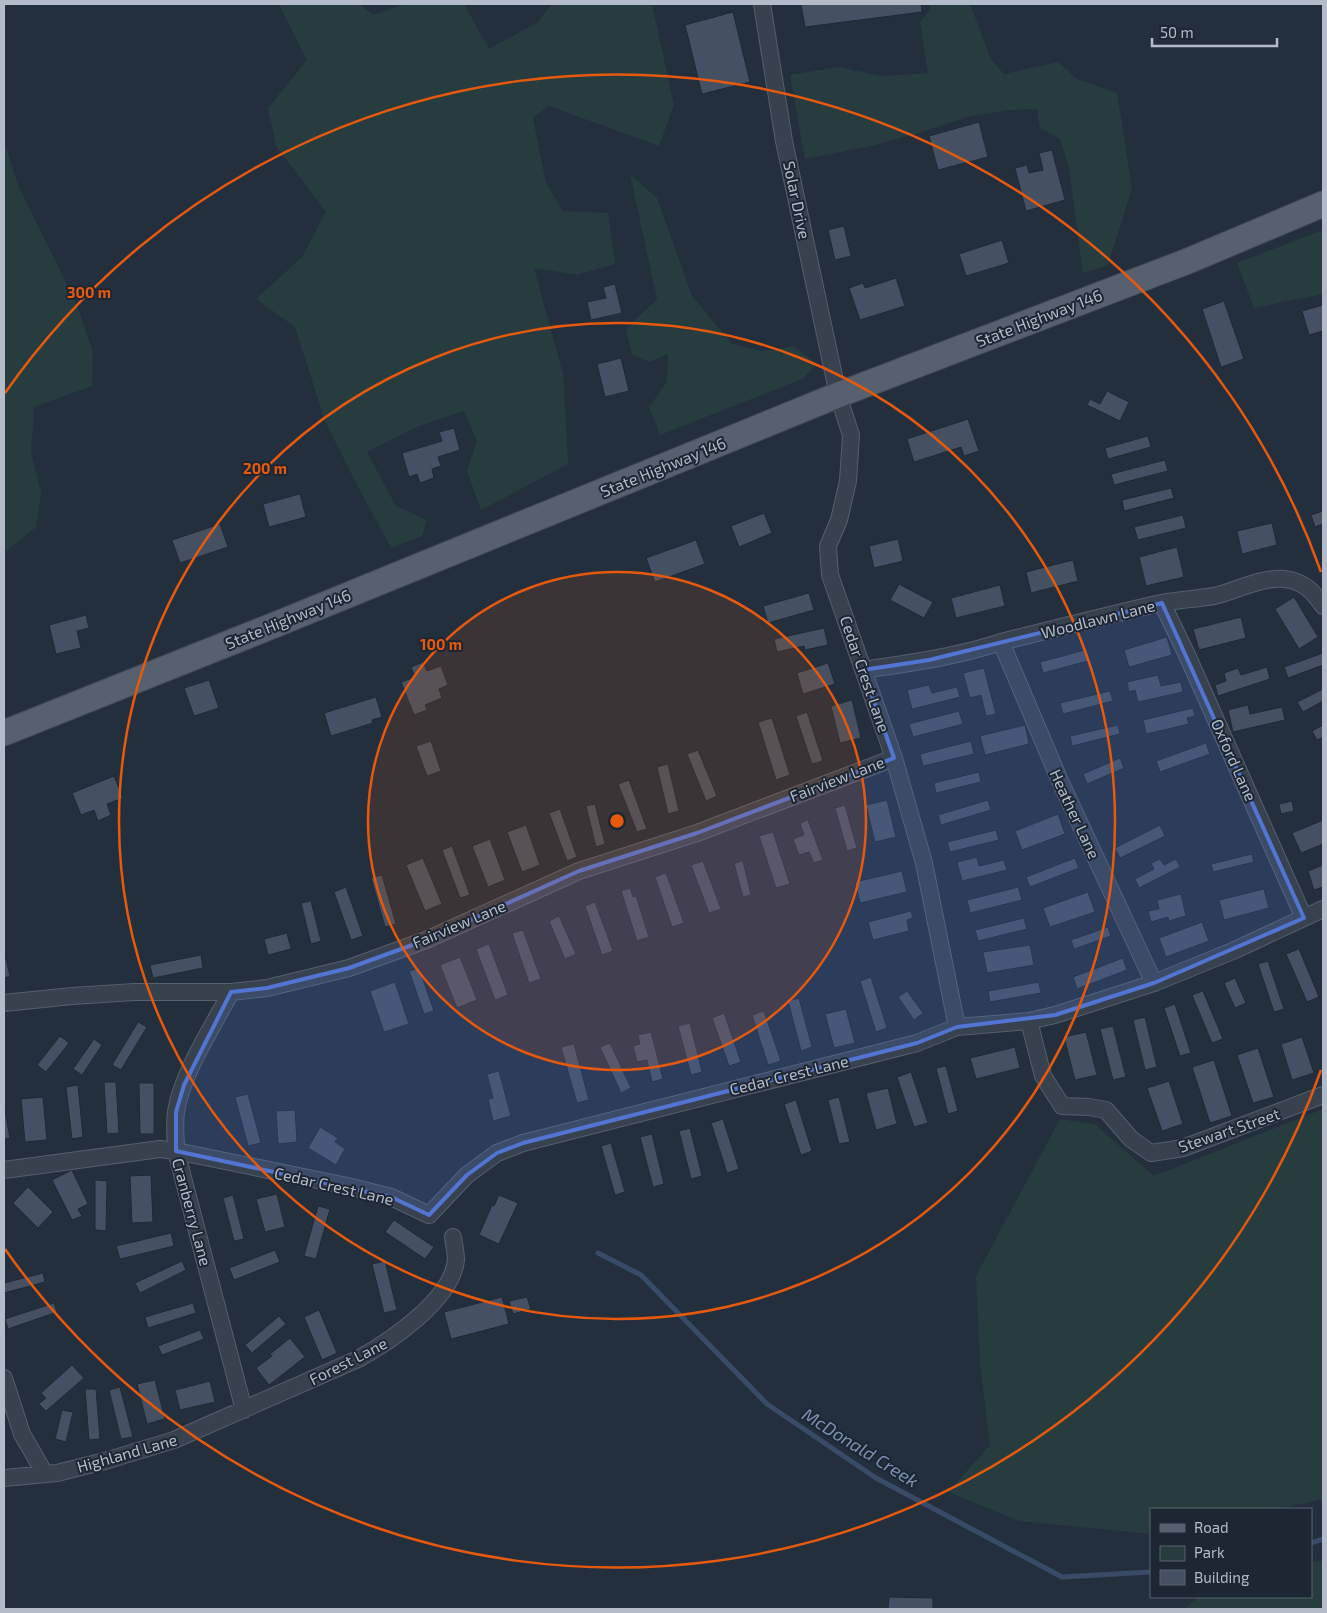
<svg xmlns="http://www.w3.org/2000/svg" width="1327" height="1613" font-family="'Exo 2',sans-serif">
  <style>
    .green { fill: #263c3f }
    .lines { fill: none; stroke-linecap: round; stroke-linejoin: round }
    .stream { stroke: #394c67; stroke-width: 5 }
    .building { fill: #455162; stroke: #1f2835 }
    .minor-casing { stroke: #565f6c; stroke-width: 18 }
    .primary-casing { stroke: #414a57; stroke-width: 27 }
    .minor { stroke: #38414e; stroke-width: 16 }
    .primary { stroke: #56606e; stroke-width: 25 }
    .marked { fill: #5274d3; fill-opacity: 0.2; stroke: #5274d3; stroke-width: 4; stroke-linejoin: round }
    .ring { fill: none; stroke: #e8590c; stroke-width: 2.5 }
    .labels { text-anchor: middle; stroke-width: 4; stroke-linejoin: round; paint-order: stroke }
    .street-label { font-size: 16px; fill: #b4bcc9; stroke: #1d2633 }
    .water-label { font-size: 18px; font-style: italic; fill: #7c92b1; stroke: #1d2633 }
    .centre { fill: #e8590c; stroke: #1d2633; stroke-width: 2.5 }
    .ring-label { font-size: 15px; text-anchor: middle; font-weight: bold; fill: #e8590c; stroke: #1d2633; stroke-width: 4; stroke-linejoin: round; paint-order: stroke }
  </style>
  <rect width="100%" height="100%" fill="#242f3e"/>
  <!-- green -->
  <path class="green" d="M279,4h80l14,11 32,-11h59l25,45 49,-27 14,-18h100l22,101 -15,41 -110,-40 -16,12 13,65 17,28 45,2 7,51 -38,11 -43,-7 29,106 5,90 -87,46 -14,-39 10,-30 -13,-30 -50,17 -47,24 29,54 31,14 -5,16 -31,12 -35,-65 -31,-62 -30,-94 -39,-28 46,-42 24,-45 -50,-66 -8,-38 39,-48z
    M930,4h40l21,55 13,15 54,-12 19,17 40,14 15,95 -24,77 -25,8 -14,-105 -9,-29 -20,-11 -3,-19 -26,1 -41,6 -51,17 -52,14 -62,12 -15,-84 48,-8 44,9 46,-3 -8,-51 11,-13z
    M4,140l14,45 59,120 16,47 -1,34 -58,21 -3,45 10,40 -5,35 -32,26z
    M630,174l27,24 35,98 40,48 30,7 32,-5 23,18 -15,15 -142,56 -11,-28 18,-25 1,-28 -18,8 -18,-7 -6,-26 31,-30z
    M1323,230v64l-69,14 -17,-45z
    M1323,1109v390l-44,10h-128v25l-132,-13 -71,-29 42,-47 -10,-81 -4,-88 84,-157 36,6 58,51z
    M1323,1561v48h-139l14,-12h113v-35z"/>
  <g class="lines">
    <!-- stream -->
    <path class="stream" d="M598,1253l43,22 126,129 109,74 186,99 89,-5
      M1311,1543l12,-4"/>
  </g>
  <!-- building -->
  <path class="building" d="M801,4h120l1,8 -117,15z
    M733,12l17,70 -48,12 -17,-69z
    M979,122l9,35 -50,13 -9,-34z
    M1052,150l13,50 -39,11 -11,-43 12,-3 2,8 14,-3 -4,-17z
    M844,226l7,30 -16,4 -7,-30z
    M1002,240l7,23 -43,13 -7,-22z
    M896,278l9,28 -45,14 -11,-32 14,-5 2,5z
    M615,284l7,29 -31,7 -4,-18 19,-4 -3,-11z
    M1224,301l20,58 -23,8 -19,-58z
    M1323,305v26l-14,4 -7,-24z
    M621,358l8,33 -24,6 -8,-33z
    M1107,391l22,11 -9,19 -33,-16 3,-6 10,5z
    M968,419l11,32 -15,5 -3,-9 -47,15 -7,-23z
    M454,428l6,22 -22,7 3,9 -9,3 2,9 -14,5 -3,-9 -8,3 -7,-24 40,-12 -3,-9z
    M1148,436l3,11 -43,12 -3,-11z
    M1165,460l3,11 -54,14 -3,-11z
    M1171,488l3,10 -50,13 -2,-11z
    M300,494l6,23 -37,10 -6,-23z
    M1323,511v13l-8,3 -4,-12z
    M764,513l8,20 -33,14 -8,-21z
    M1183,515l3,13 -48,12 -4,-13z
    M1272,523l5,22 -35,9 -5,-23z
    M220,524l8,23 -48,16 -8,-23z
    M898,539l5,22 -29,7 -5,-22z
    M696,540l9,24 -50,18 -9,-24z
    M1177,547l7,30 -38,9 -7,-29z
    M1073,560l5,21 -47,12 -5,-21z
    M899,584l34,18 -9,16 -34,-18z
    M1000,585l5,21 -49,12 -5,-20z
    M809,593l5,17 -46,13 -5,-17z
    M1294,597l24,40 -19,12 -24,-40z
    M86,615l3,13 -12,3 4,17 -25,6 -7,-29z
    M1241,617l5,21 -47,12 -6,-21z
    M824,628l4,17 -23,5 -1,-4 -27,6 -3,-13z
    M1167,637l5,18 -43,12 -5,-17z
    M1085,650l3,11 -45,12 -3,-11z
    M1323,653v12l-35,13 -4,-11z
    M423,662l4,9 14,-5 7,19 -9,4 3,9 -17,7 2,5 -13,5 -13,-33 14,-5 -4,-10z
    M828,663l7,21 -32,10 -6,-21z
    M1267,667l3,12 -52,17 -3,-11 11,-4 -2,-8 14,-5 3,7z
    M984,668l12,46 -10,2 -5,-21 -11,3 -7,-25z
    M1158,675l3,11 20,-4 2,10 -45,10 -3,-12 -6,2 -2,-10z
    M209,680l10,28 -25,8 -10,-28z
    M929,685l3,8 25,-6 3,10 -48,12 -5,-19z
    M1323,689v12l-20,11 -6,-10z
    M1110,691l3,10 -50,13 -3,-11z
    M376,697l6,20 -10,3 1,3 -42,13 -7,-23z
    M852,700l9,38 -21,5 -9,-37z
    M1248,705l2,9 32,-7 3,13 -52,12 -5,-22z
    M1193,708l2,8 -8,2 2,6 -43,10 -3,-14z
    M959,711l4,13 -50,13 -4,-13z
    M807,712l16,49 -11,3 -16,-48z
    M772,718l18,57 -14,5 -18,-58z
    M1025,725l4,19 -44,11 -5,-19z
    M1118,725l2,9 -48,12 -2,-10z
    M1323,725v12l-6,3 -5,-9z
    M431,741l10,30 -14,5 -11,-30z
    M971,741l3,13 -51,12 -3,-12z
    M1206,743l4,11 -50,18 -4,-11z
    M698,750l19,46 -11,5 -19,-47z
    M1120,758l4,10 -37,16 -4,-10z
    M668,764l11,47 -11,3 -11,-47z
    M979,772l2,10 -45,11 -2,-10z
    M114,776l9,22 -16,6 4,11 -13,6 -4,-11 -13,5 -9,-22z
    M629,780l18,49 -10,3 -19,-48z
    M887,800l9,37 -21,5 -9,-37z
    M988,800l3,10 -50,15 -3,-10z
    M1292,801l2,10 -13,3 -2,-10z
    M595,804l10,40 -9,3 -10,-41z
    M845,805l12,43 -10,3 -12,-43z
    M560,809l17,48 -10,4 -18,-48z
    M1058,814l7,20 -43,16 -7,-19z
    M808,820l15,40 -9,3 -5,-11 -10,3 -6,-16 11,-4 -4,-12z
    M1323,820v24l-22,9 -9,-20z
    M526,825l14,40 -18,7 -15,-40z
    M1160,825l5,11 -45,22 -5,-10z
    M996,830l3,10 -49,12 -3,-10z
    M773,832l17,52 -14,4 -17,-52z
    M490,839l15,41 -17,7 -16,-41z
    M452,846l18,49 -10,3 -18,-48z
    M1252,854l2,8 -41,10 -2,-8z
    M977,857l2,9 25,-6 3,10 -45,11 -5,-19z
    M423,858l19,46 -17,7 -19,-46z
    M1075,858l4,10 -49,19 -4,-10z
    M1160,859l4,6 12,-6 4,8 -41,21 -4,-9 19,-10 -3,-6z
    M703,861l18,48 -12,4 -18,-48z
    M743,861l8,34 -8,2 -9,-34z
    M1323,865v22l-9,3 -6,-19z
    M902,871l5,21 -47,11 -5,-21z
    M666,873l18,50 -12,4 -17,-50z
    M382,875l14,49 -11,3 -14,-49z
    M346,887l17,49 -12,4 -17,-48z
    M1018,887l4,13 -52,13 -3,-13z
    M630,888l3,9 3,-1 13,41 -12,4 -16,-50z
    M1264,889l5,19 -45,12 -5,-20z
    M1088,892l7,20 -45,15 -7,-19z
    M1181,894l5,22 -17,5 -1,-4 -17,5 -3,-11 11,-2 -2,-9z
    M311,901l10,40 -10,3 -10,-41z
    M595,902l18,49 -11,4 -17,-49z
    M911,911l2,7 -6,2 2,11 -36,9 -5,-18z
    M559,916l17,38 -11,5 -16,-38z
    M1024,918l3,11 -49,12 -3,-11z
    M1202,922l7,19 -43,16 -7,-19z
    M1108,927l3,9 -37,13 -3,-9z
    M523,930l18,49 -12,4 -17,-50z
    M287,933l4,16 -23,6 -4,-16z
    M489,944l19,51 -13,5 -19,-51z
    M1030,945l4,20 -47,8 -4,-21z
    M1299,949l20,48 -12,5 -21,-48z
    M4,951l6,25 -6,2z
    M201,955l2,13 -50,10 -3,-13z
    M460,957l17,43 -20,8 -17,-43z
    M1123,958l4,12 -50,19 -4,-12z
    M1268,961l16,48 -10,3 -16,-48z
    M419,968l15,43 -10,3 -15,-43z
    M871,977l16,51 -11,4 -16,-51z
    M1235,978l11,25 -11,5 -11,-25z
    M395,982l14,42 -25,8 -14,-41z
    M1039,982l2,11 -51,9 -2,-11z
    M907,991l16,22 -9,7 -16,-23z
    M1203,991l20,48 -11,4 -20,-48z
    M799,998l13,49 -11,4 -13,-50z
    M1175,1004l16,49 -11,3 -16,-48z
    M846,1009l9,34 -21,5 -9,-34z
    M764,1011l17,50 -13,4 -16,-50z
    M724,1013l17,49 -12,4 -17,-48z
    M1145,1017l12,50 -12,3 -12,-50z
    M138,1022l9,5 -26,43 -9,-5z
    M690,1023l12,49 -11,3 -13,-49z
    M1113,1026l13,51 -13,3 -13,-51z
    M651,1032l12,47 -11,3 -5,-22 -10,2 -4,-16 7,-2 -2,-9z
    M1086,1032l11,43 -22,5 -11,-43z
    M60,1036l9,7 -23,29 -9,-7z
    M1302,1037l12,36 -22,7 -11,-36z
    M94,1039l8,6 -20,30 -9,-6z
    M610,1043l21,45 -10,5 -21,-46z
    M574,1044l15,56 -12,3 -16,-56z
    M1015,1047l5,21 -44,11 -6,-21z
    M1258,1048l16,49 -21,6 -16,-48z
    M1214,1060l18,56 -22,7 -18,-56z
    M946,1066l12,45 -10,3 -12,-46z
    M499,1071l12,45 -18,5 -5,-22 5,-1 -6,-24z
    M911,1072l17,51 -14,4 -17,-50z
    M1169,1081l14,43 -21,7 -15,-43z
    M104,1082h12l3,51 -12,1z
    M139,1083h15v51h-14z
    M78,1085l5,52 -11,2 -6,-52z
    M888,1088l9,36 -21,6 -10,-37z
    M248,1094l13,49 -13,3 -13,-49z
    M43,1097l4,43 -22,2 -4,-43z
    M839,1097l11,45 -11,2 -11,-44z
    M796,1100l16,51 -11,4 -17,-51z
    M4,1106l6,32 -6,1z
    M295,1110l2,32 -19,2 -2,-33z
    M723,1119l16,50 -12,4 -16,-50z
    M320,1127l18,11 -3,4 10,7 -9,16 -28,-17z
    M690,1128l12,48 -11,3 -12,-48z
    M652,1134l12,50 -11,3 -13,-50z
    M611,1143l14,49 -10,3 -14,-49z
    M72,1170l16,34 -10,5 4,7 -10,4 -20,-40z
    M151,1175l2,47 -21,1 -2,-47z
    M95,1180l12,1 -1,50 -11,-1z
    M28,1187l25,25 -15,16 -25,-25z
    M277,1194l8,33 -20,5 -9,-33z
    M233,1195l11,44 -10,2 -11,-43z
    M499,1195l19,8 -19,41 -20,-9 13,-30 2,1z
    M318,1206l12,3 -14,50 -12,-3z
    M394,1220l40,27 -9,12 -40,-27z
    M171,1233l3,13 -54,13 -4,-13z
    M275,1250l5,12 -46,18 -5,-12z
    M182,1261l4,9 -46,23 -5,-10z
    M385,1261l12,49 -13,3 -12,-49z
    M43,1273l2,9 -41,11v-10z
    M502,1297l7,27 -58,15 -7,-27z
    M527,1297l4,12 -18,5 -4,-13z
    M54,1303l3,9 -49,17 -3,-10z
    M193,1303l3,10 -48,15 -3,-11z
    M319,1310l18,43 -15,7 -18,-43z
    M279,1316l7,8 -34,29 -7,-8z
    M200,1330l4,9 -42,16 -4,-9z
    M290,1338l15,19 -36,28 -13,-17 16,-12 -2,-2z
    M72,1365l12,13 -38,33 -7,-7 7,-6 -5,-5z
    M155,1380l10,39 -18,5 -10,-40z
    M210,1381l5,21 -35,8 -5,-20z
    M120,1387l13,50 -12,2 -12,-49z
    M85,1389h11l4,50 -11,1z
    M62,1410l11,2 -7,30 -11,-3z
    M889,1597l44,1v11h-45z"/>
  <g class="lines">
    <defs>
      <path id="minor" d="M1162,603l25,52 117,263
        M1001,642l59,139 94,202
        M863,670c46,-7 93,-13 138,-28 53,-13 106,-27 160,-39 17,-3 35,-4 53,-7 22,-5 47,-19 70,-17 19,2 29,12 39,27
        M231,992c-18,34 -50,83 -55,120 -2,12 0,26 0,39l68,259
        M4,1003l68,-7 62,-4h97l36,-4 82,-20 77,-28 153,-69 118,-38 197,-75
        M1029,1021l14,55 19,30 27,1 17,3 25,29 20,14 32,-5 140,-53
        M957,1027l72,-6 26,-6 99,-32 81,-33 88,-41
        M4,1170l156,-21 16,2 171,35 44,11 38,18 38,-40 30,-22 26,-10 394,-100 40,-16 -33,-164 -30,-105 -64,-183 -2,-29 11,-26 9,-39 3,-46 -13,-40 -54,-254 -22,-137
        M4,1378l18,56 23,40
        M4,1478l53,-5 48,-12 69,-21 184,-81c31,-17 94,-59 98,-99 0,-7 -2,-16 -3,-23"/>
      <path id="primary" d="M4,733l273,-109 561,-229 350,-134 135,-57"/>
    </defs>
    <!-- minor casing -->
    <use href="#minor" class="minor-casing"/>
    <!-- primary casing -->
    <use href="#primary" class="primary-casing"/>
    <!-- minor -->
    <use href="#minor" class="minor"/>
    <!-- primary -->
    <use href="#primary" class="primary"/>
  </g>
  <!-- marked area -->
  <path class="marked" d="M1162,603l142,315 -150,65 -99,32 -98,12 -40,16 -394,100 -26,10 -30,22 -38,40 -38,-18 -215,-46v-39l8,-27 47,-93 36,-4 82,-20 77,-28 153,-69 118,-38 197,-75 -31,-88 66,-10z"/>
  <!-- distance rings -->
  <circle cx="617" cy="821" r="249" fill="#e8590c" fill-opacity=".12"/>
  <g class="ring">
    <circle cx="617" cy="821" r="249"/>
    <circle cx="617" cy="821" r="498"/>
    <path d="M1321 1070A747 747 0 0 1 5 1249M5 393A747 747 0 0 1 1321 572"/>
  </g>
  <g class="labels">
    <!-- street labels -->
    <g class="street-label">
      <text transform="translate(797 200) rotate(78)" y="6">Solar Drive</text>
      <text transform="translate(1039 318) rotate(-21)" y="6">State Highway 146</text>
      <text transform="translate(663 467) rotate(-22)" y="6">State Highway 146</text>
      <text transform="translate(288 619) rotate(-22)" y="6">State Highway 146</text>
      <text transform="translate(1098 619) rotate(-14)" y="6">Woodlawn Lane</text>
      <text transform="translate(865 674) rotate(71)" y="6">Cedar Crest Lane</text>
      <text transform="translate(1234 760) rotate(66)" y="6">Oxford Lane</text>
      <text transform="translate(837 779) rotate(-21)" y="6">Fairview Lane</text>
      <text transform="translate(1075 814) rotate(65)" y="6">Heather Lane</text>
      <text transform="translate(459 924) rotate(-23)" y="6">Fairview Lane</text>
      <text transform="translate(789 1075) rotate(-14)" y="6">Cedar Crest Lane</text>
      <text transform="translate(1229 1130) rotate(-19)" y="6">Stewart Street</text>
      <text transform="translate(334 1186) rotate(13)" y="6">Cedar Crest Lane</text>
      <text transform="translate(192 1212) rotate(75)" y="6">Cranberry Lane</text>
      <text transform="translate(348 1361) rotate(-27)" y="6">Forest Lane</text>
      <text transform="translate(127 1453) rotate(-16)" y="6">Highland Lane</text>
    </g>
    <!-- water labels -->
    <g class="water-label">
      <text transform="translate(860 1448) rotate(32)" y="6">McDonald Creek</text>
    </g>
  </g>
  <circle cx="617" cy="821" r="8" class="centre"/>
  <g class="ring-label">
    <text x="89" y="298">300 m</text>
    <text x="265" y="474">200 m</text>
    <text x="441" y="650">100 m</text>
  </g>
  <!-- border -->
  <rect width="1327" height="1613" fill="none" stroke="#b4bcc9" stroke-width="10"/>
  <!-- legend -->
  <rect x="1150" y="1508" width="162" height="90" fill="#1d2633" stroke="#59626f"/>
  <rect x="1160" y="1524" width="25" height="8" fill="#56606e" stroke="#59626f"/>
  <text x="1194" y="1533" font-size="15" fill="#b4bcc9">Road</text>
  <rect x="1160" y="1546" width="25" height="15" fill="#263c3f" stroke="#59626f"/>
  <text x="1194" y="1558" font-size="15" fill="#b4bcc9">Park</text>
  <rect x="1160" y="1570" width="25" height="15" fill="#455162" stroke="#59626f"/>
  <text x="1194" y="1583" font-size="15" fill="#b4bcc9">Building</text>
  <!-- scale -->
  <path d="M1152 38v8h125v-8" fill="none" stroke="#b4bcc9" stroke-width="2.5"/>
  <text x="1160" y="38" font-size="15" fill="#b4bcc9" stroke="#1d2633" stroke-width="4" paint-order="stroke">50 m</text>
</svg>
